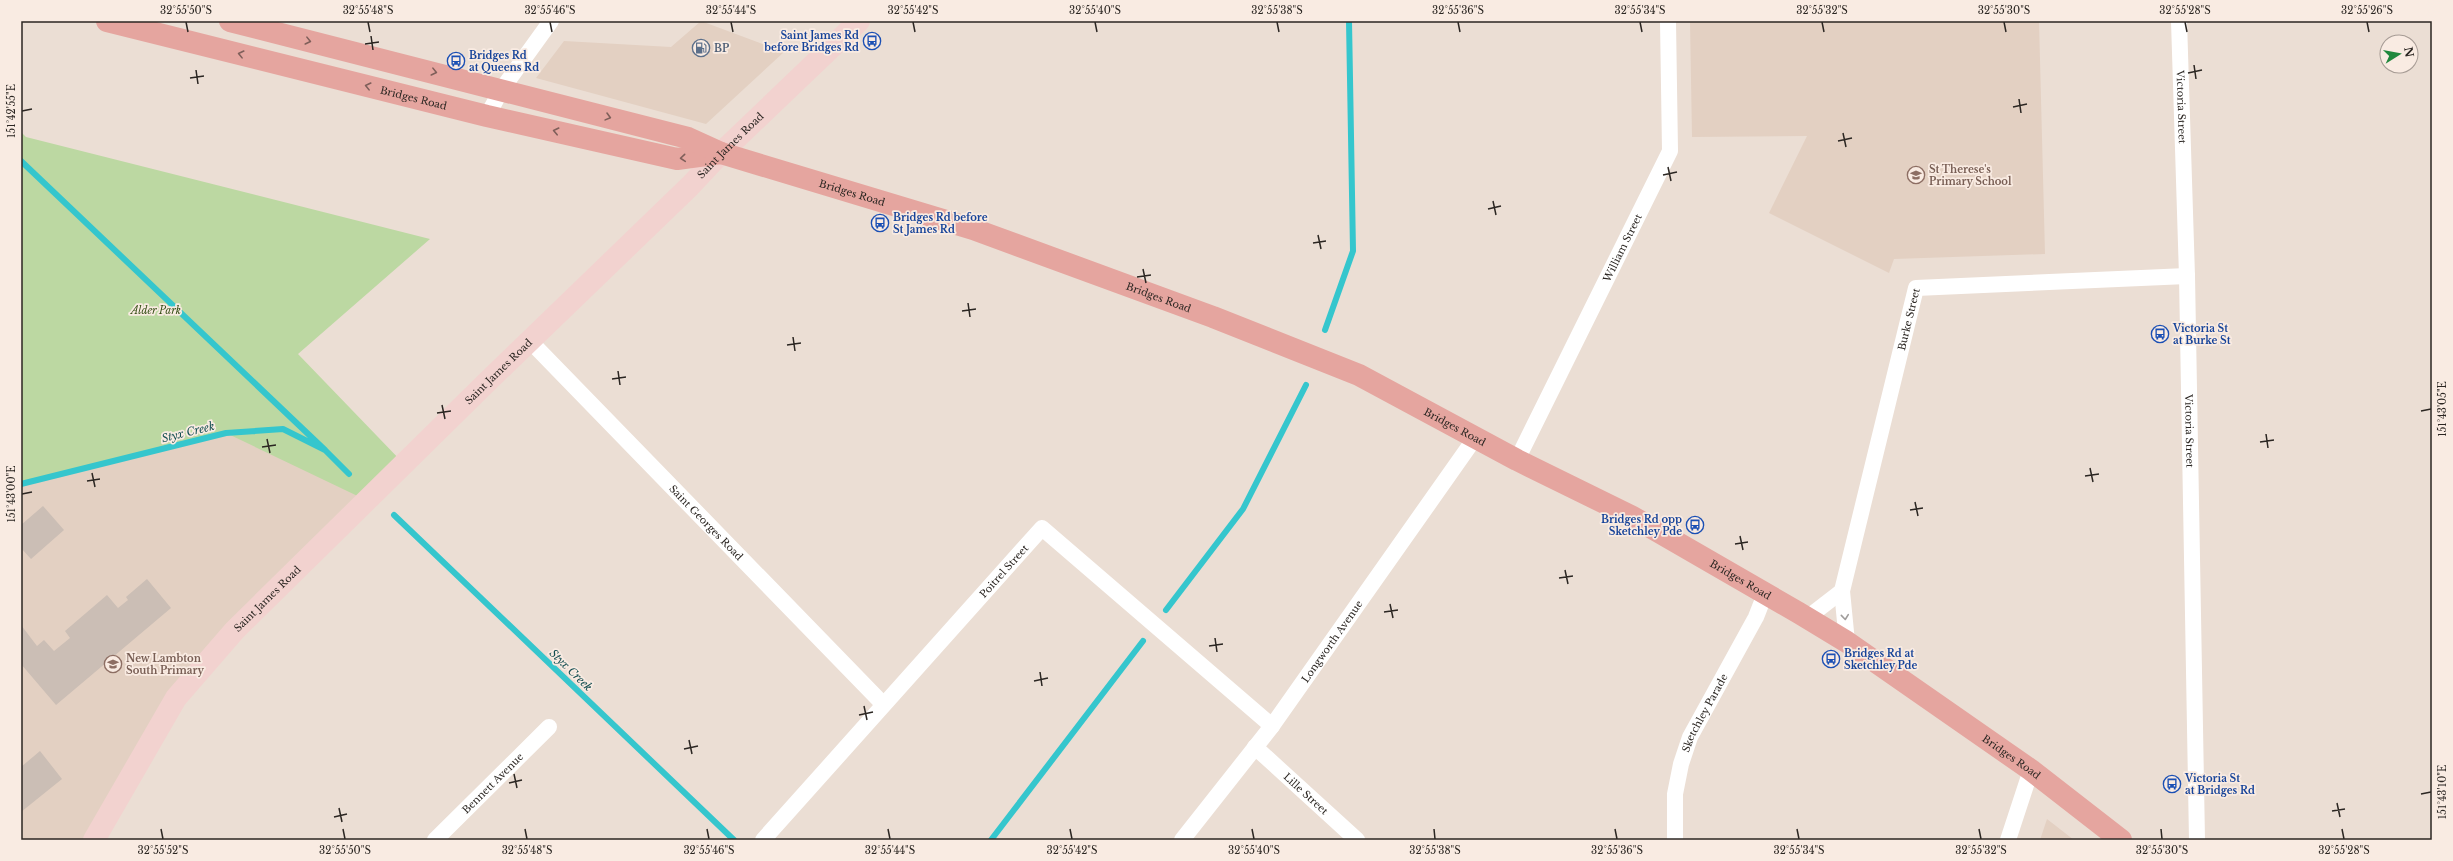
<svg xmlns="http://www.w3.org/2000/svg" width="2453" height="861" font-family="'Libre Baskerville',serif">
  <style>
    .built { fill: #e3d0c2 }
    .green { fill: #bcd8a2 }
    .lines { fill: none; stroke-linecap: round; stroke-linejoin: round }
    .stream { stroke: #35c6cd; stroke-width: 6 }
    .building { fill: #cbbeb5 }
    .minor { stroke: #fff; stroke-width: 16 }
    .secondary { stroke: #f2d2cf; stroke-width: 22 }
    .primary { stroke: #e5a59f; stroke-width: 22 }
    .oneway { stroke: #7f5f5a }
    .oneway2 { stroke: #a09d9c }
    .ticks { fill: none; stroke: #2b2622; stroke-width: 1.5 }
    .labels { text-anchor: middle; stroke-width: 3.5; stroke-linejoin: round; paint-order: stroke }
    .transit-label { font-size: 10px; font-weight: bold; fill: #164399; stroke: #f9ebe2; text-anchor: start }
    .service-label { font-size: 10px; font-weight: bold; fill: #4e5e75; stroke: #f9ebe2; text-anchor: start }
    .street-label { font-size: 10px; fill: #2b2622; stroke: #f9ebe2 }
    .education-label { font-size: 10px; font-weight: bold; fill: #785e54; stroke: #f9ebe2; text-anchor: start }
    .park-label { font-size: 10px; font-style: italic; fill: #334d13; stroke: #f9ebe2 }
    .water-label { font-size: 11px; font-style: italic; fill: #114d50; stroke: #f9ebe2 }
    .neatline { fill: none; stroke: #2b2622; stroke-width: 1.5 }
    .ticks-label { font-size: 10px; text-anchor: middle; fill: #2b2622 }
  </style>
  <rect width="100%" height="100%" fill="#ebded4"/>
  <!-- built -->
  <path class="built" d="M701,21l83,31 -78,72 -170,-46 28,-37 107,6z
    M1690,21h349l6,233 -151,5 -5,14 -120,-60 38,-77 -115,1z
    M283,429l85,72 -192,197 -82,142h-73v-356l205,-51z
    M2047,819l27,21h-34z"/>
  <!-- green -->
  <path class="green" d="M21,132l5,5 404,102 -132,115 106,110 -36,37 -142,-68 -205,51z"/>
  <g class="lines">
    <!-- stream -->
    <path class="stream" d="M21,161l304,289
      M1325,330l28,-79 -4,-230
      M21,484l205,-51 57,-4 42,21 24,24
      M394,515l340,325
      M1166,610l77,-101 63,-124
      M991,840l152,-199"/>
  </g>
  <!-- building -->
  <path class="building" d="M43,506l21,24 -33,29 -10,-11v-23z
    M147,579l24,29 -115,97 -35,-41v-39l16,21 7,-6 10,11 16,-13 -5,-7 42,-36 11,13 10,-8 -2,-3z
    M40,751l22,28 -41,33v-45z"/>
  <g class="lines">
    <!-- minor -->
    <g class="minor">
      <path id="s1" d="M2179,21l8,255 10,564"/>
      <path d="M487,116l15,-27 49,-68"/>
      <path id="s2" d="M530,341l353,363"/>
      <path id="s3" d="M1517,460l153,-309 -2,-130"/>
      <path d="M1807,618l35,-27"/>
      <path id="s4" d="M1847,642l-5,-51 74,-303 271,-12"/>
      <path id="s5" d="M1255,747l102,93"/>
      <path id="s6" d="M435,840l114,-113"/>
      <path id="s7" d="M763,840l279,-312 230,198"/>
      <path id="s8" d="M1182,840l90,-114 203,-288"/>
      <path id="s9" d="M1675,840v-46l6,-30 9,-27 66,-120 9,-23"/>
      <path d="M2008,840l23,-70"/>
    </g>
    <!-- secondary -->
    <path class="secondary" id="s10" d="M94,840l82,-142 59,-68 251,-247 204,-197 31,-33 138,-132"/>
    <!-- primary -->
    <g class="primary">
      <path id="s11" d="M107,21l380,95 190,43 44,-6"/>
      <path id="s12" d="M230,21l458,117 33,15 252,76 240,88 146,58 158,85 114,56 168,97 48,29 184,128 90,70"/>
    </g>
  </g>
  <!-- one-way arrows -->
  <defs><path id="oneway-chevron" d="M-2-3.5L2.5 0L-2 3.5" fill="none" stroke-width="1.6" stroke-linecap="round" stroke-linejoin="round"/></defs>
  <g class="oneway">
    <use href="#oneway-chevron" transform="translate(308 41) rotate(14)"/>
    <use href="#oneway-chevron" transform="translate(241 54) rotate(-166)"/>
    <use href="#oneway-chevron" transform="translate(434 72) rotate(14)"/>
    <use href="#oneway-chevron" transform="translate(368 86) rotate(-166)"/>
    <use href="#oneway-chevron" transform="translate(608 117) rotate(15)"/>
    <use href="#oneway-chevron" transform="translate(556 131) rotate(-167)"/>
    <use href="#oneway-chevron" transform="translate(683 158) rotate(175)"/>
  </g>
  <use class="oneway2" href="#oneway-chevron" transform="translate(1845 617) rotate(84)"/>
  <!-- ticks -->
  <path class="ticks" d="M186,22l2,10M368,22l2,10M550,22l2,10M731,22l2,10M913,22l2,10M1095,22l2,10M1277,22l2,10M1458,22l2,10M1640,22l2,10M1822,22l2,10M2004,22l2,10M2185,22l2,10M2367,22l2,10M371,36l2,14M365,44l14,-2M2194,65l2,14M196,70l2,14M2188,73l14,-3M190,78l14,-2M2019,99l2,14M2013,107l14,-3M22,111l10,-2M1843,133l3,14M1838,141l14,-3M1668,167l3,14M1663,175l14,-3M1493,201l3,14M1488,209l13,-3M1318,235l3,14M1313,243l13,-2M1143,269l3,14M1137,277l14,-2M968,303l2,14M962,311l14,-2M793,337l2,14M787,345l14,-2M618,371l2,14M612,379l14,-2M442,405l3,14M2421,411l10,-2M437,413l14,-2M2266,434l2,14M267,439l3,14M2260,442l14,-2M262,447l14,-2M2090,468l3,14M92,473l3,14M2085,476l14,-2M87,481l13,-2M22,494l10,-2M1915,502l3,14M1910,510l13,-2M1740,536l3,14M1735,544l13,-2M1565,570l3,14M1559,578l14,-2M1390,604l3,14M1384,612l14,-2M1215,638l2,14M1209,646l14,-2M1040,672l2,14M1034,681l14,-3M864,706l3,14M859,715l14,-3M689,740l3,14M684,749l14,-3M514,774l3,14M509,783l13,-3M2421,794l10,-2M2337,803l3,14M339,808l3,14M2332,811l13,-2M334,817l13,-3M161,829l2,10M343,829l2,10M525,829l2,10M707,829l2,10M888,829l2,10M1070,829l2,10M1252,829l2,10M1434,829l1,10M1615,829l2,10M1797,829l2,10M1979,829l2,10M2161,829l1,10M2342,829l2,10"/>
  <!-- icons -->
  <defs>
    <symbol id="bus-ring" viewBox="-11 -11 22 22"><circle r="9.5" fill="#f9ebe2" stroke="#1a4fb4" stroke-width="1.5"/><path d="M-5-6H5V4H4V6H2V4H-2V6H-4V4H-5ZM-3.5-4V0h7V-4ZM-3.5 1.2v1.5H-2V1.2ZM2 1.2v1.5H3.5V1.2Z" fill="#1a4fb4"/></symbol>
    <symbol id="fuel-ring" viewBox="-11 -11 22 22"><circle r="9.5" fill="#f9ebe2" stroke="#5c6f8a" stroke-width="1.5"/><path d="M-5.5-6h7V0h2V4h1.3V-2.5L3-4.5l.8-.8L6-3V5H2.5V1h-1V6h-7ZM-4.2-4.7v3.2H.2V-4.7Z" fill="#5c6f8a"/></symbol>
    <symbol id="school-ring" viewBox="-11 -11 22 22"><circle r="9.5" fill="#f9ebe2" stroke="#8d6e63" stroke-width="1.5"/><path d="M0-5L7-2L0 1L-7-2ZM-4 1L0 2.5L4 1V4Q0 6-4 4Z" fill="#8d6e63"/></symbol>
  </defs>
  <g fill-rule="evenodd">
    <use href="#bus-ring" x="862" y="31" width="20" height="20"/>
    <use href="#fuel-ring" x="691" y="38" width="20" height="20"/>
    <use href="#bus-ring" x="446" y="51" width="20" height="20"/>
    <use href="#school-ring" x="1906" y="165" width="20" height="20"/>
    <use href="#bus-ring" x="870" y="213" width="20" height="20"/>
    <use href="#bus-ring" x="2150" y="324" width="20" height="20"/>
    <use href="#bus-ring" x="1685" y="515" width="20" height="20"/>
    <use href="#bus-ring" x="1821" y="649" width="20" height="20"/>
    <use href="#school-ring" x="103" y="654" width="20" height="20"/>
    <use href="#bus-ring" x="2162" y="774" width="20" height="20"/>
  </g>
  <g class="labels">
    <!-- transit labels -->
    <g class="transit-label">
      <text x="859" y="39" text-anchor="end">Saint James Rd<tspan x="859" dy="12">before Bridges Rd</tspan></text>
      <text x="469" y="59">Bridges Rd<tspan x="469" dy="12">at Queens Rd</tspan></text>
      <text x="893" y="221">Bridges Rd before<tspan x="893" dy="12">St James Rd</tspan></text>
      <text x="2173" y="332">Victoria St<tspan x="2173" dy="12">at Burke St</tspan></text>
      <text x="1682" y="523" text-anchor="end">Bridges Rd opp<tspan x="1682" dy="12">Sketchley Pde</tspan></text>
      <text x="1844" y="657">Bridges Rd at<tspan x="1844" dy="12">Sketchley Pde</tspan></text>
      <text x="2185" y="782">Victoria St<tspan x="2185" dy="12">at Bridges Rd</tspan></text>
    </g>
    <!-- service labels -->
    <g class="service-label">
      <text x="714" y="52">BP</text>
    </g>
    <!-- street labels -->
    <g class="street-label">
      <text dy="4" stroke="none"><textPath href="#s11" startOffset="316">Bridges Road</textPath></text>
      <text dy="4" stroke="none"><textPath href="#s1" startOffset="86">Victoria Street</textPath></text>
      <text dy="4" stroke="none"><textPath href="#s10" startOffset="947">Saint James Road</textPath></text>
      <text dy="4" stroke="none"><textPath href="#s12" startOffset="646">Bridges Road</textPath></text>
      <text dy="4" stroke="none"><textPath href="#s3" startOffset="237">William Street</textPath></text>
      <text dy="4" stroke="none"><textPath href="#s12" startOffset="970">Bridges Road</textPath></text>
      <text dy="4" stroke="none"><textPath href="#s4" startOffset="331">Burke Street</textPath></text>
      <text dy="4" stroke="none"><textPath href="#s10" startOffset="623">Saint James Road</textPath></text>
      <text dy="4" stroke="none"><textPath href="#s12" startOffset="1294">Bridges Road</textPath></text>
      <text dy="4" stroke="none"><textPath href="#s1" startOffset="410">Victoria Street</textPath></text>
      <text dy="4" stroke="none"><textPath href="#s2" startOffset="253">Saint Georges Road</textPath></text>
      <text dy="4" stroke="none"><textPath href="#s7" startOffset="361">Poitrel Street</textPath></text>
      <text dy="4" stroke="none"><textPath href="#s12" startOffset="1618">Bridges Road</textPath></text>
      <text dy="4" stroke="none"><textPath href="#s10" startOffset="299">Saint James Road</textPath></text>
      <text dy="4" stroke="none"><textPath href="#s8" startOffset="249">Longworth Avenue</textPath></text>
      <text dy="4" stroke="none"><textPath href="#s9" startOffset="133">Sketchley Parade</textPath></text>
      <text dy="4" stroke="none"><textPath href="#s12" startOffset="1942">Bridges Road</textPath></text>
      <text dy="4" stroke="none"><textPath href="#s6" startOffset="81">Bennett Avenue</textPath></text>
      <text dy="4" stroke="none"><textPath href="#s5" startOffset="69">Lille Street</textPath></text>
    </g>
    <!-- education labels -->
    <g class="education-label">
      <text x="1929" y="173">St Therese's<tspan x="1929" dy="12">Primary School</tspan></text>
      <text x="126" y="662">New Lambton<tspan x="126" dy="12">South Primary</tspan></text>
    </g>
    <!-- park labels -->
    <g class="park-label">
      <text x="156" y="314">Alder Park</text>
    </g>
    <!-- water labels -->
    <g class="water-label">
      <text transform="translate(188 432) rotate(-14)" y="4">Styx Creek</text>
      <text transform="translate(571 670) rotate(44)" y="4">Styx Creek</text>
    </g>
  </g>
  <!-- border -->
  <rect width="2453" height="861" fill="none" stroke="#f9ebe2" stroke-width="44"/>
  <!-- north arrow -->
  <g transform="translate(2399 54) rotate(79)"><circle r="19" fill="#f9ebe2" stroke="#a79c95"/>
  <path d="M0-3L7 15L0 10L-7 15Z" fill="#20883d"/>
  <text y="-6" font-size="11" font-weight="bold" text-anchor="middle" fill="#2b2622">N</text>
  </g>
  <rect x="22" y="22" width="2409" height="817" class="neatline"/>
  <g class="ticks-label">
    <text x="186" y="14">32°55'50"S</text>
    <text x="368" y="14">32°55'48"S</text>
    <text x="550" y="14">32°55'46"S</text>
    <text x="731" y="14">32°55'44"S</text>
    <text x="913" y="14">32°55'42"S</text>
    <text x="1095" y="14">32°55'40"S</text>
    <text x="1277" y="14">32°55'38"S</text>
    <text x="1458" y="14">32°55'36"S</text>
    <text x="1640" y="14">32°55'34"S</text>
    <text x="1822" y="14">32°55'32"S</text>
    <text x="2004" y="14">32°55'30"S</text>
    <text x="2185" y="14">32°55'28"S</text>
    <text x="2367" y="14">32°55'26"S</text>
    <text transform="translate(11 111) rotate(-90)" y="4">151°42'55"E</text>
    <text transform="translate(2442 409) rotate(-90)" y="4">151°43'05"E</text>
    <text transform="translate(11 494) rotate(-90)" y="4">151°43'00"E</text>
    <text transform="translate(2442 792) rotate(-90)" y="4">151°43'10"E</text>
    <text x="163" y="854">32°55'52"S</text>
    <text x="345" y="854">32°55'50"S</text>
    <text x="527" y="854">32°55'48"S</text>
    <text x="709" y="854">32°55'46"S</text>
    <text x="890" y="854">32°55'44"S</text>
    <text x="1072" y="854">32°55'42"S</text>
    <text x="1254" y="854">32°55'40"S</text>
    <text x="1435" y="854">32°55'38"S</text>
    <text x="1617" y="854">32°55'36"S</text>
    <text x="1799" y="854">32°55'34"S</text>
    <text x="1981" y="854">32°55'32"S</text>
    <text x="2162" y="854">32°55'30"S</text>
    <text x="2344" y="854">32°55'28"S</text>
  </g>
</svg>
